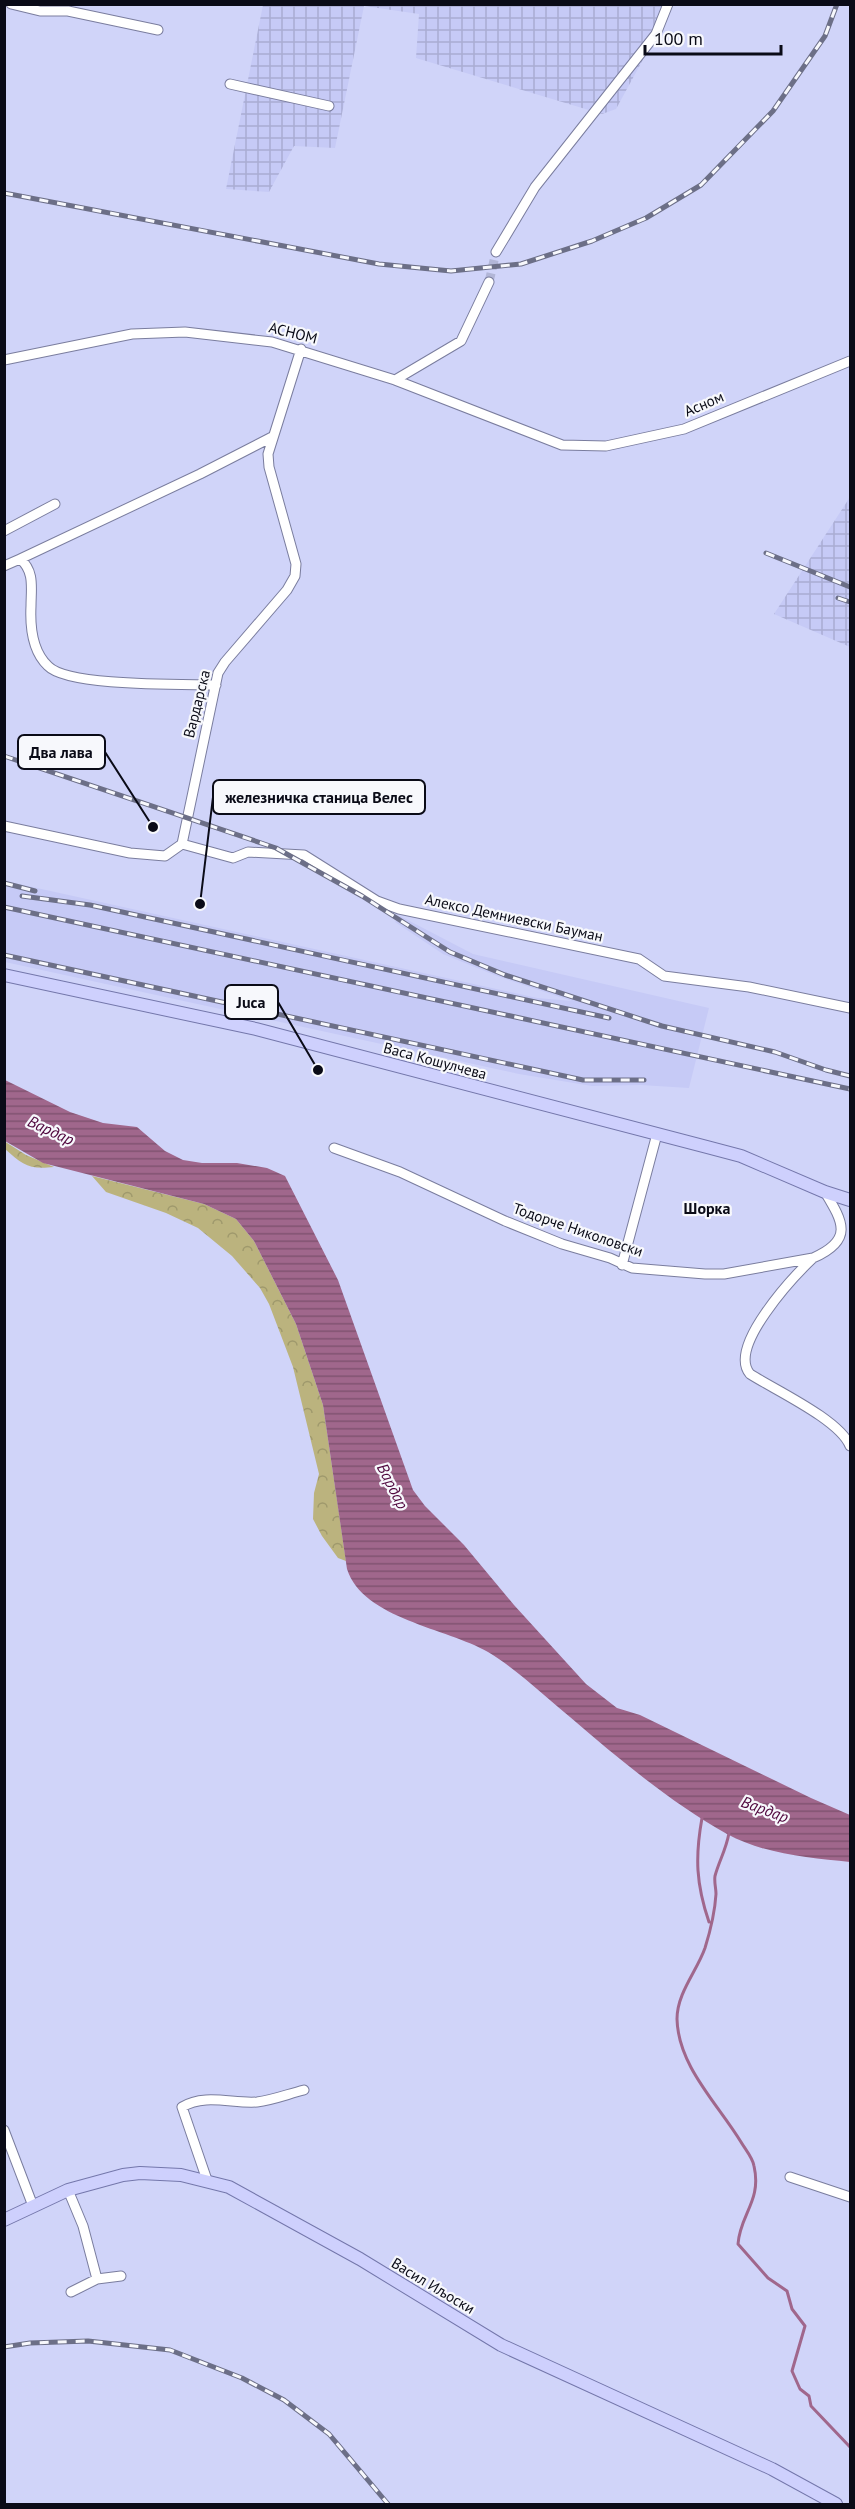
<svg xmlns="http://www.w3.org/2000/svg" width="855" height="2509" font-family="'PT Sans',sans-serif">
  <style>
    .built { fill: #c6caf6 }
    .industrial { fill: url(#industrial-grid) }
    .forest { fill: url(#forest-crowns) }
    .water { fill: url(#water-rules) }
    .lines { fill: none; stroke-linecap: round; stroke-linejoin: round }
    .stream { stroke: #a0678c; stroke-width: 3 }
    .minor-tunnel { stroke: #b2b6d7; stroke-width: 9; stroke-dasharray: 9 4.5; stroke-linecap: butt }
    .minor-casing { stroke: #7a7d9e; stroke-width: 11 }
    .major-casing { stroke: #7477ab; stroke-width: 14 }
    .minor { stroke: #fff; stroke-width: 9 }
    .major { stroke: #ced0fd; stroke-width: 12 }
    .rail-casing { stroke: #6c6f87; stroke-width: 5 }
    .rail { stroke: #f7f8fc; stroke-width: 3; stroke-dasharray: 9; stroke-linecap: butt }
    .labels { text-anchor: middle; stroke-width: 4.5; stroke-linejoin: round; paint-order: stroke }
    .street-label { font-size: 15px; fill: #0a0b17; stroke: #f7f8fc }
    .water-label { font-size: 16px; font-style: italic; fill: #50073e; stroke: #f7f8fc }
    .neighbourhood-label { font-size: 16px; font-weight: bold; fill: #0a0b17; stroke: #f7f8fc }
    .leader { fill: none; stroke: #0a0b17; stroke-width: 2 }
    .callout-dot { fill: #0a0b17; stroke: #f7f8fc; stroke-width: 2 }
    .callout { fill: #f7f8fc; stroke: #0a0b17; stroke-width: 2 }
    .callout-label { font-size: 16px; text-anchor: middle; font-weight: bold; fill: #0a0b17 }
  </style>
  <defs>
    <pattern id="industrial-grid" width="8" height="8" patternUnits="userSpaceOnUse" patternTransform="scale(1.5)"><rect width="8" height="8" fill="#c6caf6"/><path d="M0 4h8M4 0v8" fill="none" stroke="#a9acd2"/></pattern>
    <pattern id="forest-crowns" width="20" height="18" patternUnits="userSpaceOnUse" patternTransform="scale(1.5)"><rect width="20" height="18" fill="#bbb37e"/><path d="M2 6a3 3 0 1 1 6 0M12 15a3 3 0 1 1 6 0" fill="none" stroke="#9f996c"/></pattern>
    <pattern id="water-rules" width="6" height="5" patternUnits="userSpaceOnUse" patternTransform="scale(1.5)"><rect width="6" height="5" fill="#a0678c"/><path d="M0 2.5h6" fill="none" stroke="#815371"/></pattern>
  </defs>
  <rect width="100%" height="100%" fill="#d0d4f9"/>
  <!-- built -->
  <path class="built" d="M5,881l532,117 35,3 -75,-25 -54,-22 -48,-32 5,-6 73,38 236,54 -20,80 -48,-3 -49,1 -73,-12 -514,-112z"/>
  <!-- industrial -->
  <path class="industrial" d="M263,5h406l1,5 -54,99 -14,5 -186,-56 3,-44 -55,-8 -29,142 -41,-2 -25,46 -43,-3z
    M850,497v150l-76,-33z"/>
  <!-- forest -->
  <path class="forest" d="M4,1141l22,14 28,12c-25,3 -31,-2 -49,-18z
    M92,1176l112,28 32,15 18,22 42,83 27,81 23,156 -8,-3 -16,-22 -9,-17 1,-26 5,-19 -26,-107 -24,-63 -9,-16 -28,-32 -34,-28 -32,-15 -60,-21z"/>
  <!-- water -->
  <path class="water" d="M5,1080l65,32 33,11 34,4 28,24 18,9 19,3h35l30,5 18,8 53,104 75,210 12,16 39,39 50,60 72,79 31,24 23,7 171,83 39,17v47c-41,-4 -86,-8 -123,-28 -57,-32 -108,-75 -157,-117 -27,-22 -51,-46 -82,-65 -41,-24 -125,-33 -141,-83l-24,-164 -27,-81 -42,-83 -18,-22 -32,-15 -161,-41 -38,-22z"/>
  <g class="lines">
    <!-- stream -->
    <path class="stream" d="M702,1818c-7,39 -6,66 7,104
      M729,1833c-3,17 -10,28 -14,43 -1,6 1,12 1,18 -1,16 -6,38 -11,54 -8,23 -28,45 -28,71 1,47 41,85 64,123 4,7 12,16 13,24 8,35 -14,48 -16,78l30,34 19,13 5,18 13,17 -13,45 8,18 9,7 2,10 39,41"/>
    <!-- minor-tunnel -->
    <path class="minor-tunnel" d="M489,282l7,-30"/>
    <defs>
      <path id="minor" d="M11,4l29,7h28l90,19
        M230,84l99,22
        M496,252l39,-65 121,-153 12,-30
        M4,360l128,-26 53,-2 87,10 123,38 167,65 44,1 78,-17 166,-68
        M395,380l66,-39 28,-59
        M4,531l51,-27
        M20,559l180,-85 72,-37
        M4,566l16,-7c15,12 11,30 11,47 -1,20 1,45 17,60 20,21 136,18 168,19
        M4,826l126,27 35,3 17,-12 36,-171 7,-11 62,-72 8,-14 1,-12 -27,-97 -1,-13 33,-105
        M182,844l51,14 15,-6 56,3 73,46 22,8 240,50 25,17 85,11 101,21
        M334,1148l66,24 105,49 57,23 48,14 22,10 73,6h19l89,-16c41,-18 30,-36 12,-66
        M813,1258c-19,18 -86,89 -63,116 25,16 90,46 100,72
        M622,1265l35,-131
        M4,2130l29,76
        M790,2177l60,20
        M207,2180l-25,-73c23,-14 51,-3 75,-5 16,-2 31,-8 47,-12
        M68,2190l15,36 14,53 -26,13
        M97,2279l24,-3"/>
      <path id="major" d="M4,975l252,54 451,118 34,9 84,36 25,8
        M4,2220l64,-30 55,-15 17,-2 41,2 48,12 131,72 141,86 271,124 64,35"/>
    </defs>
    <!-- minor casing -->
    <use href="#minor" class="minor-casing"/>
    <!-- major casing -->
    <use href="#major" class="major-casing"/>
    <!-- minor -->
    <use href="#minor" class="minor"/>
    <!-- major -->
    <use href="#major" class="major"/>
    <defs>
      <path id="rail" d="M4,193l375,71 72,7 70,-7 71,-23 54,-23 55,-33 72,-74 52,-75 12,-32
        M766,553l84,34
        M838,598l12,4
        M4,756l272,92 86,48 88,56 55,23 157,51 113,26 51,18 24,6
        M4,883l31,8
        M22,896l68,9 519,113
        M4,907l846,182
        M4,955l579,125h61
        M4,2347l26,-4 58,-2 82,9 72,28 42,22 45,34 59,70"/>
    </defs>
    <!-- rail casing -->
    <use href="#rail" class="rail-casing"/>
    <!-- rail -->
    <use href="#rail" class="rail"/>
  </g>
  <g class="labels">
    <!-- street labels -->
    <g class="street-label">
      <text transform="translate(293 333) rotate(14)" y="5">АСНОМ</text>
      <text transform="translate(704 404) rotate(-23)" y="5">Асном</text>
      <text transform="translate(197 704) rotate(-76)" y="5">Вардарска</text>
      <text transform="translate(514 918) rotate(12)" y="5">Алексо Демниевски Бауман</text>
      <text transform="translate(435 1061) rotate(15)" y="5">Васа Кошулчева</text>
      <text transform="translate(578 1230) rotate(19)" y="5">Тодорче Николовски</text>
      <text transform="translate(433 2286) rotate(31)" y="5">Васил Иљоски</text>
    </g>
    <!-- water labels -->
    <g class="water-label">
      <text transform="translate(51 1130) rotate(25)" y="6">Вардар</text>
      <text transform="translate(393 1486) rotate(63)" y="6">Вардар</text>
      <text transform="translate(765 1809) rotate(20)" y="6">Вардар</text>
    </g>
    <!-- neighbourhood labels -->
    <g class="neighbourhood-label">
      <text x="707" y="1214">Шорка</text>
    </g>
  </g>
  <!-- callouts -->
  <path class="leader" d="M153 827L105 752M200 904L213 797M318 1070L278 1002"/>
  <g class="callout-dot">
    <circle cx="153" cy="827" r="6"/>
    <circle cx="200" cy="904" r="6"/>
    <circle cx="318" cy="1070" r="6"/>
  </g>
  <g class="callout">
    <rect x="18" y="735" width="87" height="34" rx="6"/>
    <rect x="213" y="780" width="212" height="34" rx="6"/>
    <rect x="225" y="985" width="53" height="34" rx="6"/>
  </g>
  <g class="callout-label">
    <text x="61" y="758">Два лава</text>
    <text x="319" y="803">железничка станица Велес</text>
    <text x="251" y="1008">Juca</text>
  </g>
  <!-- border -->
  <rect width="855" height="2509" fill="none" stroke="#0a0b17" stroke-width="12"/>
  <!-- scale -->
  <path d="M645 45v9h136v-9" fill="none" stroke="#0a0b17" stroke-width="3"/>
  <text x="654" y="45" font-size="18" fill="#0a0b17" stroke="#f7f8fc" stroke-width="4.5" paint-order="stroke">100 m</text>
</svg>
